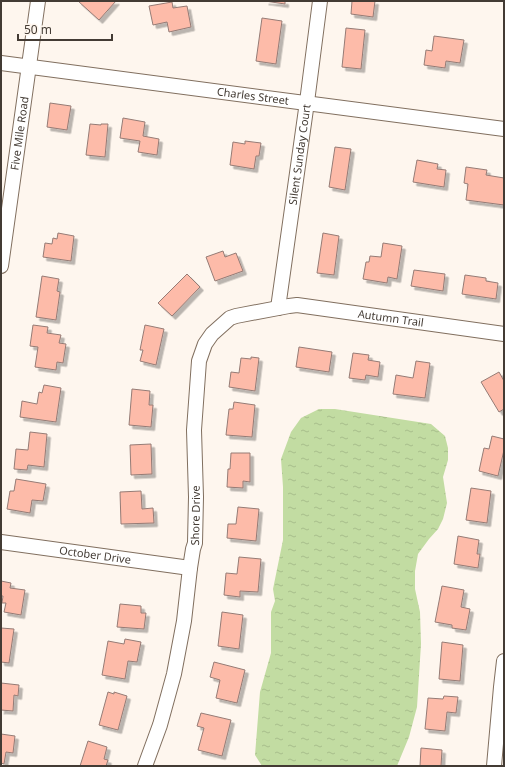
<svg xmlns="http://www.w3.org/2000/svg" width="505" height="767" font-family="'Noto Sans',sans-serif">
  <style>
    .water { fill: url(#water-ripples) }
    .building { fill: #fdbba9; stroke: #957b75; filter: url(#shadow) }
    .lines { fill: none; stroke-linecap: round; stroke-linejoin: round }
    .minor-casing { stroke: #816f5f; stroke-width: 16 }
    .minor { stroke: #fff; stroke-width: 14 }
    .labels { text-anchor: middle; stroke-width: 3.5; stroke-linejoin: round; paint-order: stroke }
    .street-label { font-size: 11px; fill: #433b34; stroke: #fef6ee }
  </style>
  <defs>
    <pattern id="water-ripples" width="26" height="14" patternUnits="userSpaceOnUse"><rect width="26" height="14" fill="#c2dca2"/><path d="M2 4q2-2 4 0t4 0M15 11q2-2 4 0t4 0" fill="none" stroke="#a8be8c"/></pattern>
    <filter id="shadow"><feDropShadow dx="3.5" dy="3.5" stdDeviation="0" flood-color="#0004"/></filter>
  </defs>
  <rect width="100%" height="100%" fill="#fef6ee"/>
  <!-- water -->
  <path class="water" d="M319,409h16l96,15 14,12 3,12v12l-5,17 4,26 -4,16 -5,10 -9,10 -11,15 -3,17v18l5,23 1,32 -4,63 -8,30 -12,29h-135l-7,-11 5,-63 11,-39v-41l4,-11 -2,-12 10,-49v-53l-2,-28 10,-27 10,-14z"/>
  <!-- building -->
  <path class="building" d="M78,1h38l-17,19z
    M265,1h20v3z
    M352,1h23l-2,16 -22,-3z
    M172,2l1,6 14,-2 4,21 -22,5 -2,-10 -14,3 -4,-19z
    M262,18l20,3 -6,43 -20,-3z
    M346,28l19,2 -4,39 -19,-2z
    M434,36l30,4 -4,23 -14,-2 -1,7 -21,-3 2,-15 6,1z
    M50,103l21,3 -4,24 -20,-3z
    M123,118l22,4 -2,14 16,3 -2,16 -19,-3 2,-11 -20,-3z
    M90,124l11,1v-1h7l-3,33 -19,-2z
    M245,141l16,2 -2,13h-3l-2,13 -24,-4 3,-23 12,2z
    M335,147l16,2 -6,41 -16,-3z
    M417,160l21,4 -1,5 9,1 -2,17 -31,-5z
    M466,167l21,3 -1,5 18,3v27l-38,-5 2,-16 -4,-1z
    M58,233l16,3 -3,25 -28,-4 2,-14 7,1 1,-6 4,1z
    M323,233l16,3 -5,39 -17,-2z
    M383,243l19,3 -5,33 -9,-2 -1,6 -24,-4 3,-17h3l1,-6 11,1z
    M223,251l2,6 11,-4 7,18 -28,10 -9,-24z
    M414,270l31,4 -2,17 -32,-5z
    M187,274l13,13 -28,29 -14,-13z
    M465,275l21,3v3l12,2 -2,16 -34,-5z
    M42,276l17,3 -2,12 3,1 -4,28 -20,-3z
    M33,325l15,2 -1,6 14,2 -2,8 7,1 -3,19 -6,-1 -1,8 -21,-3 3,-20 -8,-1z
    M145,325l19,4 -8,36 -16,-4 3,-11h-3z
    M299,347l33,5 -3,20 -33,-5z
    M353,353l16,2 -1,5 12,2 -2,15 -12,-2 -1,5 -16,-2z
    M251,357l8,1 -4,33 -26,-4 2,-15 8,1 2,-15 10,1z
    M416,361l14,2 -5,35 -32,-4 3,-19 17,3z
    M499,372l5,9v28l-5,3 -18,-30z
    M44,385l17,3 -5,34 -36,-5 2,-16 15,3 2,-12 3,1z
    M132,389l18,2 -1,14h4l-2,22 -22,-2z
    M234,402l21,3 -3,32 -26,-2 3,-26h4z
    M30,432l17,2 -3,33 -16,-2 -1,5 -13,-1 2,-20 12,1z
    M492,436l12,3v11l-6,26 -19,-5 5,-23 5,1z
    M151,444l1,30 -21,1 -1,-30z
    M231,453h19v29l-7,-1v7l-16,-1 1,-18h2z
    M16,479l30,5 -3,17 -11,-1 -2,13 -23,-4 3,-18h4z
    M471,488l20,3 -4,32 -21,-3z
    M141,491l1,18 11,-1 1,15 -33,1 -1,-32z
    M238,507l21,2 -3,32 -29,-3 1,-14h8z
    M458,536l21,4 -2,14h3l-2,14 -24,-4z
    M239,557l22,2 -3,33 -18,-1v6l-16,-2 2,-22 11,1z
    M1,581l10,2 -1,5 15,2 -4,25 -17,-3 2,-9h-4l1,-7h-2z
    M442,586l22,4 -3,17 9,2 -4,21 -14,-2v-3l-17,-3z
    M120,604l21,2v7h5l-2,16 -27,-2z
    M222,612l21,3 -4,34 -21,-3z
    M1,628l13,1 -5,34 -8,-1z
    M125,639l16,3 -4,20 -9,-1 -3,18 -23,-4 6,-34 16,3z
    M442,642l21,3 -3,36 -21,-2z
    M214,662l31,8 -8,33 -21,-5 4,-18 -10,-3z
    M1,683l18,2 -1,11 -4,-1 -1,16 -12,-1v1z
    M108,692l6,2v-2l13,4 -9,34 -19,-5z
    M444,696l14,1 -2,16 -9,-1 -2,19 -20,-2 3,-31 15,1z
    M201,713l30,7 -9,36 -24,-6 6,-22 -7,-2z
    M1,734l14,2 -2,17 -7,-1 -2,12 -3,-1z
    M88,741l19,6 -3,12 4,1 -2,6h-26z
    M421,748l21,2 -1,16h-21z"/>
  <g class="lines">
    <defs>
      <g id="minor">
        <path id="s1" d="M1,63l503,66"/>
        <path id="s2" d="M1,266l37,-265"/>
        <path id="s3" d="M278,308l29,-206 13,-101"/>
        <path id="s4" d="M1,542l189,26"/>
        <path id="s5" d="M145,766l15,-41 14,-51 10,-53 6,-53 3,-19 2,-6 1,-46 -2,-67 5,-69 6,-17 7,-10 18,-16 6,-2 53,-10 8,-1 207,29"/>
        <path d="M494,766l7,-79 3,-26"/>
      </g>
    </defs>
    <!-- minor casing -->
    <use href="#minor" class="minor-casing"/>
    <!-- minor -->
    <use href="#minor" class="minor"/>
  </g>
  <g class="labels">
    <!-- street labels -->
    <g class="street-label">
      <text dy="4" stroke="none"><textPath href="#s1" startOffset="254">Charles Street</textPath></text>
      <text dy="4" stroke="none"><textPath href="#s2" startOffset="134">Five Mile Road</textPath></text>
      <text dy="4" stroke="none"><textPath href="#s3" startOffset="155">Silent Sunday Court</textPath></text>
      <text dy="4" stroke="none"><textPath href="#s5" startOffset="629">Autumn Trail</textPath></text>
      <text dy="4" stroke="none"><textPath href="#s5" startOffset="257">Shore Drive</textPath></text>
      <text dy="4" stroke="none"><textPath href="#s4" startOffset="95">October Drive</textPath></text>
    </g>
  </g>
  <!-- border -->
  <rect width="505" height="767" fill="none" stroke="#433b34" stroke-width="4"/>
  <!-- scale -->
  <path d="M18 34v6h94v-6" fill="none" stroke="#433b34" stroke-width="2"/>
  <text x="24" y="34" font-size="12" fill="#433b34" stroke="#fef6ee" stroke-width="3" paint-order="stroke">50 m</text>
</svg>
